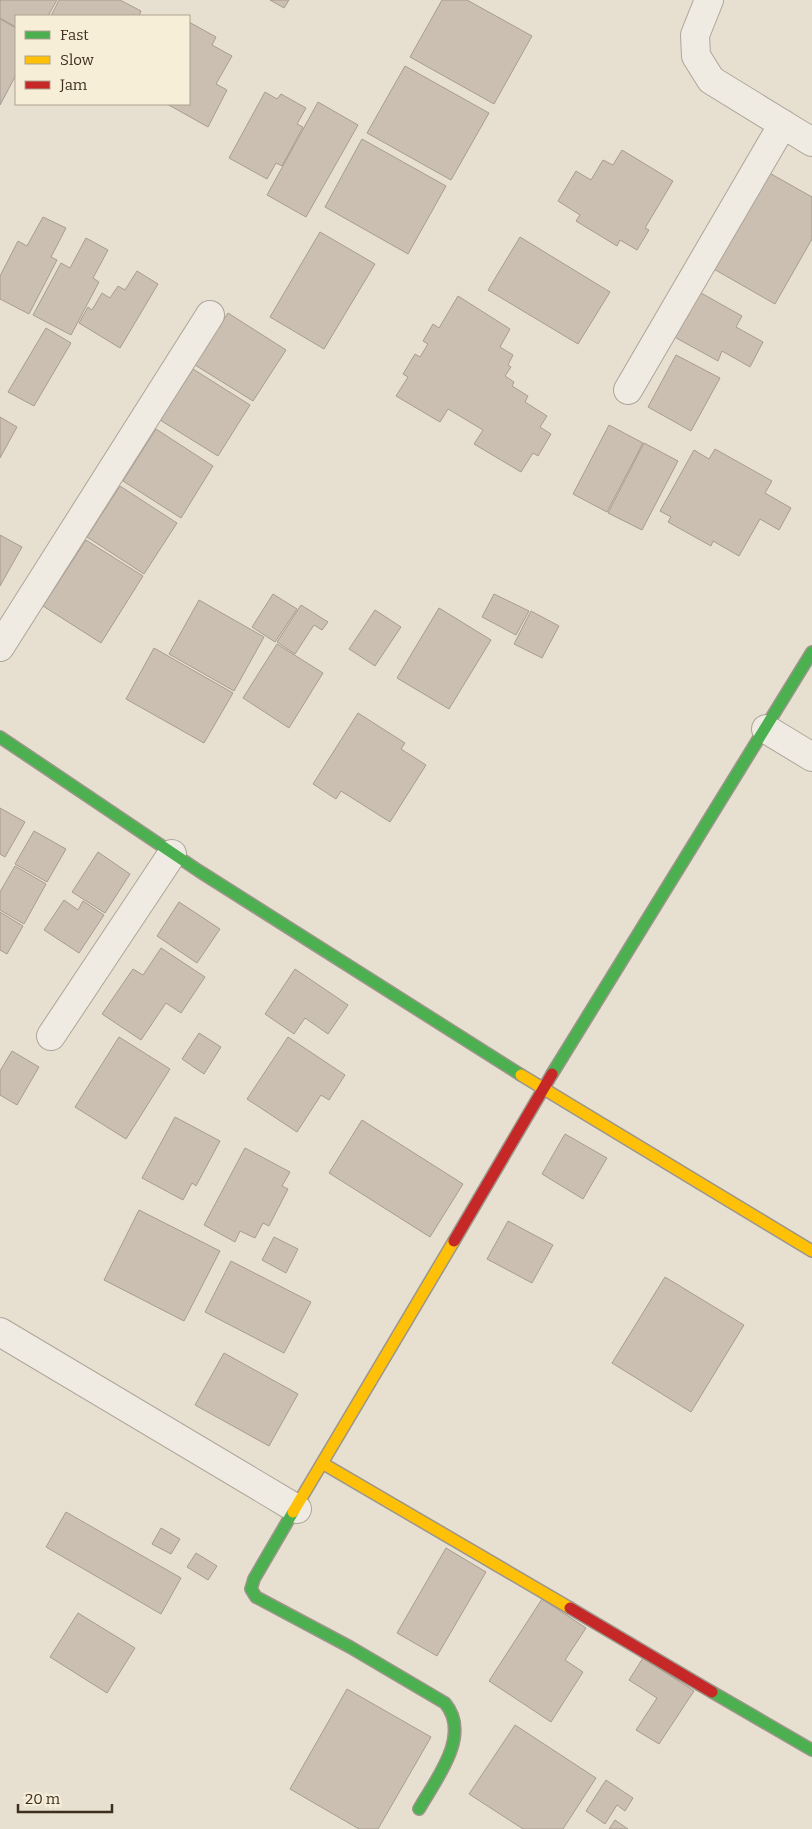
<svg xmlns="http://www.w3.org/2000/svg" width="812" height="1829" font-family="Bitter,serif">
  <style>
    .building { fill: #cbbfb2; stroke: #a89c90 }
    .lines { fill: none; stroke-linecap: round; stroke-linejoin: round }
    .street-casing { stroke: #ada599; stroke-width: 30 }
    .fast-casing { stroke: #9c958a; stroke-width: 14 }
    .slow-casing { stroke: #9c958a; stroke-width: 14 }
    .jam-casing { stroke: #9c958a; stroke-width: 14 }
    .street { stroke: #efebe3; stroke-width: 28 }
    .fast { stroke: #4caf50; stroke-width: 11 }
    .slow { stroke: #ffc107; stroke-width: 11 }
    .jam { stroke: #c62828; stroke-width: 11 }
  </style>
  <rect width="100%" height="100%" fill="#e7e0d1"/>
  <!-- building -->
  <path class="building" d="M0,0h57l-9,16h-32v11l-16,-9z
    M59,0h61l21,11 -2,5h-88z
    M270,0h19l-5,8z
    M442,0h25l65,36 -38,68 -84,-47z
    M0,19l16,9v47l-16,30z
    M189,22l27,15 -4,8 20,11 -16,28 11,6 -19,37 -41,-23h22z
    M405,66l84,47 -38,67 -84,-47z
    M265,92l12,7 4,-5 25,14 -9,16 6,3 -21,39 -6,-3 -9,16 -38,-21z
    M318,102l40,23 -52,92 -39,-22z
    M362,139l84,47 -38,68 -83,-47z
    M622,150l51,31 -28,47 4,2 -12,20 -17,-10 -3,6 -41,-25 4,-6 -22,-14 18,-30 15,9 12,-20 10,5z
    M766,171l46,26v42l-37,65 -63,-36z
    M43,217l23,11 -15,29 6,3 -28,54 -29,-15v-23l18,-35 9,5z
    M320,232l55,32 -51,85 -54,-32z
    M520,237l90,55 -32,52 -90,-54z
    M86,238l22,12 -15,28 6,4 -28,53 -38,-20 28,-52 9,5z
    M137,271l21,13 -38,64 -41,-25 9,-16 4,3 10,-17 8,5 8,-12 7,4z
    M694,289l48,27 -6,11 27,15 -13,25 -28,-16 -4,10 -49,-27z
    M458,296l52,33 -10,18 13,8 -5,10 3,2 -6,9 9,6 -2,4 16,10 -3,6 22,14 -7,11 11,7 -13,22 -5,-3 -12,19 -47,-28 9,-14 -35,-21 -8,13 -44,-26 12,-19 -5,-3 12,-20 5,3 8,-13 -5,-3 10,-17 6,4z
    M228,313l58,37 -33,51 -58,-36z
    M46,328l25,15 -37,63 -26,-14z
    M676,355l44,23 -29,53 -43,-24z
    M193,369l57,36 -32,51 -58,-36z
    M0,417l17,10 -17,31z
    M609,425l34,18 -36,69 -34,-18z
    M156,429l57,37 -32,52 -58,-37z
    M644,443l34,18 -36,69 -34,-17z
    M715,449l57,32 -7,12 26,15 -12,22 -19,-11 -21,37 -26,-15 -2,5 -43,-24 3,-5 -11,-6 34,-61 15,9z
    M120,486l57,37 -33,51 -57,-37z
    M0,535l22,12 -22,39z
    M86,540l57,36 -42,67 -58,-37z
    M273,594l24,15 -22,33 -23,-15z
    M494,594l35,17 -13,24 -34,-18z
    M199,600l65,37 -30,54 -65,-37z
    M301,605l27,17 -6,8 -8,-5 -19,29 -18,-12z
    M439,608l52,32 -42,69 -52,-31z
    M375,610l26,17 -26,39 -26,-17z
    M531,611l28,15 -17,32 -28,-14z
    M277,644l46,29 -34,55 -46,-30z
    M154,648l79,45 -29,50 -78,-44z
    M358,713l47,30 -4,6 25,16 -36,57 -49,-31 -5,8 -23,-15z
    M0,808l25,14 -20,35 -5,-3z
    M34,831l32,18 -19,33 -32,-18z
    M98,852l32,22 -25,39 -33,-21z
    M15,866l31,18 -22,40 -24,-14v-18z
    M64,900l14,10 5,-9 21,14 -25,38 -35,-23z
    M179,902l41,27 -23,34 -40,-27z
    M0,912l23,14 -16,28 -7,-4z
    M161,948l44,29 -24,36 -15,-10 -25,37 -39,-26 31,-45 10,6z
    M295,969l53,36 -20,29 -23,-16 -11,16 -29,-20z
    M199,1033l22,14 -17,27 -22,-15z
    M119,1037l51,32 -44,70 -51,-32z
    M288,1037l57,38 -16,25 -8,-5 -24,37 -50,-33z
    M12,1051l27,16 -22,38 -17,-10v-24z
    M175,1117l45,24 -24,45 -4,-3 -9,17 -41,-22z
    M362,1120l101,64 -33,53 -101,-64z
    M565,1134l42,24 -24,41 -41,-25z
    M245,1148l45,24 -8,14 6,3 -19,37 -6,-3 -8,15 -15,-7 -5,11 -31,-17z
    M139,1210l81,41 -36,70 -80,-41z
    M508,1221l45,24 -21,38 -45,-24z
    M274,1237l24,12 -12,24 -24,-13z
    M231,1261l80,41 -27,51 -79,-41z
    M665,1277l79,48 -53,87 -79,-49z
    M224,1353l74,41 -29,52 -74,-41z
    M66,1512l115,66 -20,36 -115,-67z
    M161,1528l19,11 -9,15 -19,-10z
    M446,1548l40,24 -49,84 -40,-23z
    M196,1553l21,13 -9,14 -21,-13z
    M542,1599l44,29 -21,32 18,12 -32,50 -62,-41z
    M78,1613l57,35 -28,45 -57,-36z
    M643,1658l51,33 -35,53 -23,-14 21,-32 -28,-18z
    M347,1689l84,48 -53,92h-19l-69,-40z
    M515,1725l81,53 -33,51h-40l-54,-35z
    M606,1780l27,18 -8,13 -8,-6 -12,19 -19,-13z
    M615,1820l13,9h-19z"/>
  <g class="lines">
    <defs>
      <path id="street" d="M709,0l-14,35 1,21 15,24 101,62
        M628,390l155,-266
        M0,647l210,-332
        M766,729l46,28
        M51,1036l121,-182
        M0,1332l297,177"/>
      <path id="fast" d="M0,737l199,134 322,204
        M552,1074l260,-422
        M293,1512l-39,67 -3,10 5,8 94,50 95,56c27,32 -9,76 -26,106
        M712,1692l100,58"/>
      <path id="slow" d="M521,1075l291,176
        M322,1463l248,145
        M293,1512l161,-271"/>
      <path id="jam" d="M454,1241l98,-167
        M570,1608l142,84"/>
    </defs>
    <!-- street casing -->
    <use href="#street" class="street-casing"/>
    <!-- fast casing -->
    <use href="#fast" class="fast-casing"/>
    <!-- slow casing -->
    <use href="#slow" class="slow-casing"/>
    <!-- jam casing -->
    <use href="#jam" class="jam-casing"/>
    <!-- street -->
    <use href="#street" class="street"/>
    <!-- fast -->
    <use href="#fast" class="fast"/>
    <!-- slow -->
    <use href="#slow" class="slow"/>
    <!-- jam -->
    <use href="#jam" class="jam"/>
  </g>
  <!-- legend -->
  <rect x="15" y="15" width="175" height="90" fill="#f7eed8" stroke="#ada18e"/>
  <rect x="25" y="31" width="25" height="8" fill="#4caf50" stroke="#ada18e"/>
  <text x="60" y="40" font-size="15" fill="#3d2e20">Fast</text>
  <rect x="25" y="56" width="25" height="8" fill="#ffc107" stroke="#ada18e"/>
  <text x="60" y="65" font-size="15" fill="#3d2e20">Slow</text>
  <rect x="25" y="81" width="25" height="8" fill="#c62828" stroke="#ada18e"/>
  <text x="60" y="90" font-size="15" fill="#3d2e20">Jam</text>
  <!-- scale -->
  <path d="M18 1804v8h94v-8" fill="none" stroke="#3d2e20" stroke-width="2.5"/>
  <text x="25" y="1804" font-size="15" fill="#3d2e20" stroke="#f7eed8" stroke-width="4" paint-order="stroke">20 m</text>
</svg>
